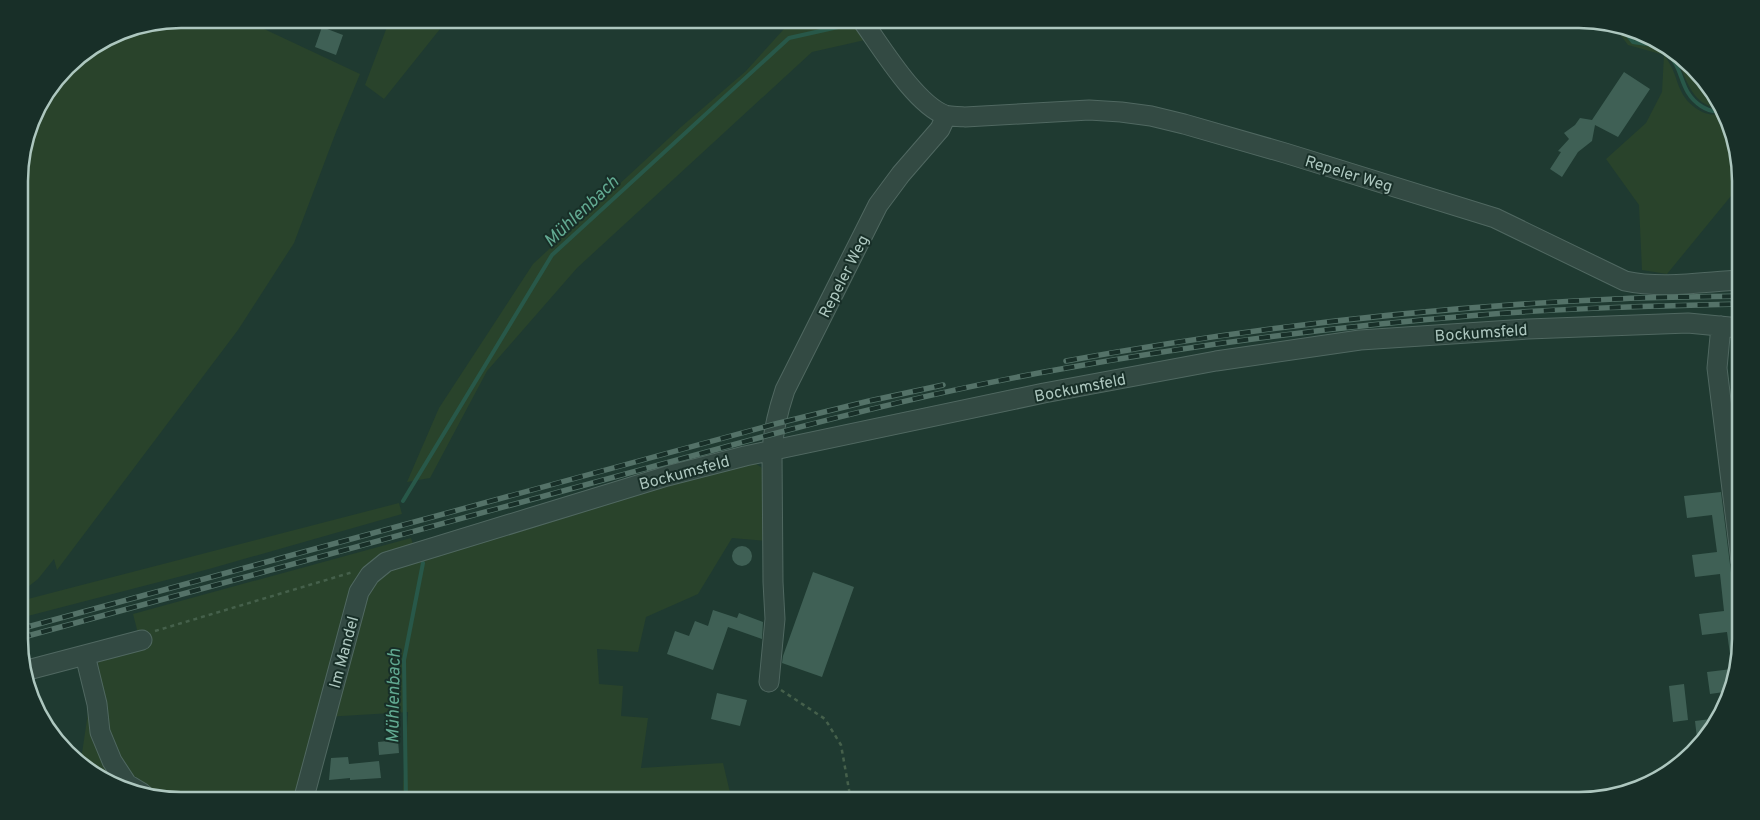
<svg xmlns="http://www.w3.org/2000/svg" width="1760" height="820" font-family="Overpass,sans-serif">
  <style>
    .green { fill: #29432b }
    .lines { fill: none; stroke-linecap: round; stroke-linejoin: round }
    .stream { stroke: #285849; stroke-width: 4 }
    .building { fill: #3f6055 }
    .minor-casing { stroke: #506861; stroke-width: 21 }
    .path { stroke: #45604b; stroke-width: 2.5; stroke-dasharray: 4 4; stroke-linecap: butt }
    .minor { stroke: #334a43; stroke-width: 19 }
    .rail-casing { stroke: #547268; stroke-width: 5.5 }
    .rail { stroke: #182f28; stroke-width: 4; stroke-dasharray: 11; stroke-linecap: butt }
    .labels { text-anchor: middle; stroke-width: 4; stroke-linejoin: round; paint-order: stroke }
    .street-label { font-size: 16px; fill: #adc7bf; stroke: #182f28 }
    .water-label { font-size: 18px; font-style: italic; fill: #62aa92; stroke: #182f28 }
    .rim { fill: none; stroke: #adc7bf; stroke-width: 2.5 }
  </style>
  <rect width="100%" height="100%" fill="#1f3a31"/>
  <!-- green -->
  <path class="green" d="M181,19h62l117,55 -24,58 -42,111 -56,87 -181,240 -3,-11 -16,20 -18,14 -1,-423 16,-61 39,-50 45,-28z
    M390,19h58l-64,80 -19,-14z
    M793,19h57l1,2 9,-2h38l-25,9 -8,12 -53,12 -235,216 -90,103 -57,107 -23,4 32,-74 94,-144 148,-137 65,-56z
    M1545,19h34l6,1c-14,4 -26,17 -40,-1z
    M1609,25l33,6 25,20 -3,4c11,14 11,24 18,38 7,13 25,26 39,20l19,47v25l-73,89 -25,-4 -3,-65 -33,-46 40,-36 16,-31 2,-37 -36,-10 -12,-16z
    M1677,58l31,24 10,26c-26,-3 -32,-29 -41,-50z
    M751,461l10,6 6,15 1,59 -36,-3 -34,56 -52,23 -8,35 -41,-3 2,35 24,2 -2,30 27,2 -7,50 82,-5 9,38h-330l6,-89 -83,5 -29,71 -3,13h-112l-20,-4 -28,-17 -26,-49 -9,-69 44,-13 -9,-35 278,-76 6,18z
    M399,503l3,11 -193,55 -189,49v-17z
    M89,706l33,83h-4l-37,-29z"/>
  <g class="lines">
    <!-- stream -->
    <path class="stream" d="M1549,19l15,6 15,-6
      M874,20l8,-1
      M1621,27l12,15c11,2 25,2 33,10 19,16 12,39 35,54 6,4 12,6 19,5
      M403,501l149,-246 237,-217 67,-15
      M406,801l-2,-141 19,-97"/>
  </g>
  <!-- building -->
  <path class="building" d="M322,27l21,8 -7,20 -21,-8z
    M1624,72l26,17 -32,48 -23,-12 -3,16 -14,11 -16,25 -12,-8 11,-17 -3,-1 11,-12 -5,-6 11,-8 5,-7 12,2z
    M1721,492l19,153 -9,46 -21,3 -3,-22 25,-3 -5,-37 -25,3 -3,-21 25,-3 -4,-37 -25,3 -3,-22 25,-3 -5,-37 -25,3 -3,-22z
    M732 556a10 10 0 1 1 20 0a10 10 0 1 1-20 0Z
    M813,572l41,15 -32,90 -40,-14 1,-7z
    M713,610l24,8 2,-5 24,9 -1,17 -34,-12 -15,43 -46,-16 8,-23 14,5 6,-15 13,5z
    M1684,684l4,36 -15,2 -4,-36z
    M717,693l30,7 -7,26 -29,-7z
    M1719,718l-11,20 -10,9 -3,-26z
    M398,740l1,13 -20,2 -1,-13z
    M348,757l1,7 30,-3 2,17 -31,2v-2l-21,2 2,-22z"/>
  <g class="lines">
    <defs>
      <path id="minor" d="M861,19c19,26 54,85 84,96 6,2 14,1 20,2l124,-7 32,2 30,4 33,8 101,29 210,65 130,63c37,8 78,1 115,-1
        M1721,326l-4,42 24,194
        M85,655l12,49 3,28 12,29 15,23 15,9
        M24,671l118,-31
        M769,682l6,-63 -2,-37 -1,-130c1,-22 6,-41 13,-62l93,-185 23,-31 39,-45 6,-13
        M303,801l56,-209 11,-17 16,-13 281,-86 78,-20 299,-63 172,-32 144,-21 168,-11 160,-6 52,5"/>
    </defs>
    <!-- minor casing -->
    <use href="#minor" class="minor-casing"/>
    <!-- path -->
    <path class="path" d="M155,631l198,-59
      M781,690l44,29 16,26 10,56"/>
    <!-- minor -->
    <use href="#minor" class="minor"/>
    <defs>
      <path id="rail" d="M1066,361c181,-33 365,-54 549,-62 42,-2 84,-2 125,-3
        M20,629l755,-205 94,-23 74,-16
        M20,638l753,-204c95,-25 191,-48 288,-65 138,-25 279,-43 419,-54 87,-7 173,-9 260,-11"/>
    </defs>
    <!-- rail casing -->
    <use href="#rail" class="rail-casing"/>
    <!-- rail -->
    <use href="#rail" class="rail"/>
  </g>
  <g class="labels">
    <!-- street labels -->
    <g class="street-label">
      <text transform="translate(1349 173) rotate(17)" y="6">Repeler Weg</text>
      <text transform="translate(843 276) rotate(-63)" y="6">Repeler Weg</text>
      <text transform="translate(1481 332) rotate(-4)" y="6">Bockumsfeld</text>
      <text transform="translate(1080 387) rotate(-11)" y="6">Bockumsfeld</text>
      <text transform="translate(684 472) rotate(-15)" y="6">Bockumsfeld</text>
      <text transform="translate(343 652) rotate(-75)" y="6">Im Mandel</text>
    </g>
    <!-- water labels -->
    <g class="water-label">
      <text transform="translate(581 211) rotate(-43)" y="6">Mühlenbach</text>
      <text transform="translate(393 696) rotate(-89)" y="6">Mühlenbach</text>
    </g>
  </g>
  <!-- crop -->
  <path d="M0 0H1760V820H0ZM181 28H1579A153 153 0 0 1 1732 181V639A153 153 0 0 1 1579 792H181A153 153 0 0 1 28 639V181A153 153 0 0 1 181 28Z" fill="#182f28" fill-rule="evenodd"/>
  <path class="rim" d="M181 28H1579A153 153 0 0 1 1732 181V639A153 153 0 0 1 1579 792H181A153 153 0 0 1 28 639V181A153 153 0 0 1 181 28Z"/>
</svg>
